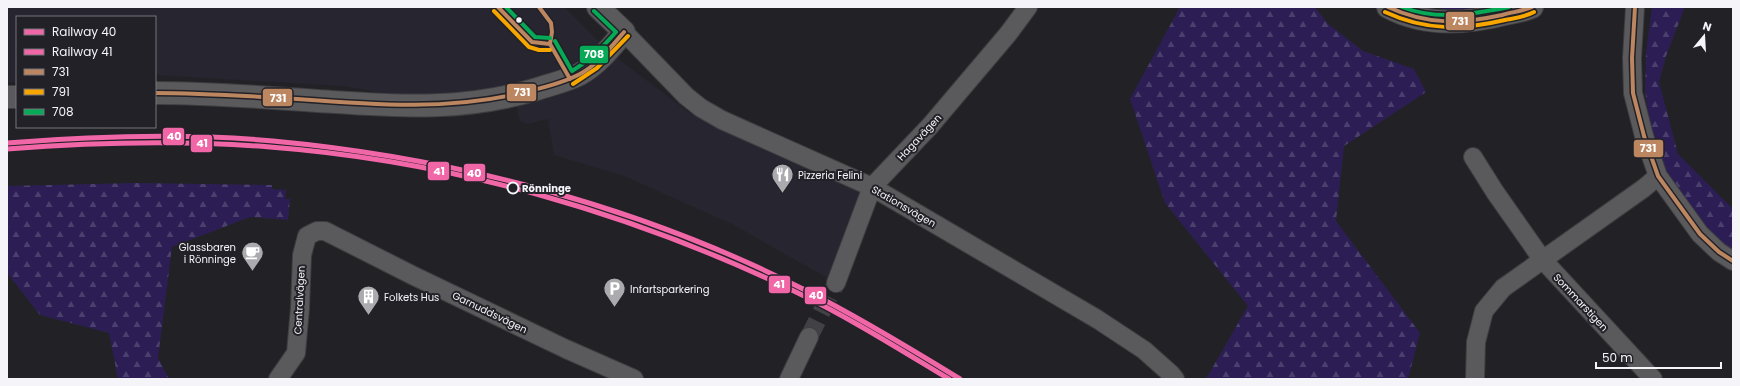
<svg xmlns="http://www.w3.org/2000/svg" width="1740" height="386" font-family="Poppins,sans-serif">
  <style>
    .built { fill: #262530 }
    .forest { fill: url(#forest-firs) }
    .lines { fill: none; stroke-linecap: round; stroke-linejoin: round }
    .minor-tunnel { stroke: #424246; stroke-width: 18; stroke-dasharray: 18 9; stroke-linecap: butt }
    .minor-casing { stroke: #3e3e41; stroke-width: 20 }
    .tertiary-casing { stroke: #3e3e41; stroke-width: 24 }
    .minor { stroke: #5a5a5d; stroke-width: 18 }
    .tertiary { stroke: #5a5a5d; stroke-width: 22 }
    .bus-1-casing { stroke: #212127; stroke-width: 7 }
    .bus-2-casing { stroke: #212127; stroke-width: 7 }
    .bus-3-casing { stroke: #212127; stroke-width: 7 }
    .bus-1 { stroke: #bb8660; stroke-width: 4 }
    .bus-2 { stroke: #f7a600; stroke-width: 4 }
    .bus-3 { stroke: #06aa56; stroke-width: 4 }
    .rail-1-casing { stroke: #212127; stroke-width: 8 }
    .rail-2-casing { stroke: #212127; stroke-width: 8 }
    .rail-1 { stroke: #f166a7; stroke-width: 5 }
    .rail-2 { stroke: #f166a7; stroke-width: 5 }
    .bus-dot { fill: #f5f4f8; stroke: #212127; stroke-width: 1.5 }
    .stop-dot { fill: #212127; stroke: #f5f4f8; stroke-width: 2 }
    .labels { text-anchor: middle; stroke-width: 4; stroke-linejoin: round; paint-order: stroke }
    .street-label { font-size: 10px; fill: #f5f4f8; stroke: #212127 }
    .poi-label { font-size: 10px; fill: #f5f4f8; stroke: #212127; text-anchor: start }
    .stop-label { font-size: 10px; font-weight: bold; fill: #f5f4f8; stroke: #212127; text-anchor: start }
    .line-badge { stroke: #212127; stroke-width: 1.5 }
    .badge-label { font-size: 11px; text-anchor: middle; font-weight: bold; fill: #fff }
  </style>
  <defs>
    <pattern id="forest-firs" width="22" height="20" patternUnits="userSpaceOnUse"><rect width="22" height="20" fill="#2c1e54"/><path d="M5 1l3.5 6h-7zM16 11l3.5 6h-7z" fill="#4b3f6d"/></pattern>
  </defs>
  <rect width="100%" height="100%" fill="#222226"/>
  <!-- built -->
  <path class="built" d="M7,7h557l45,45 81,61 21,12 150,67 -25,91 -102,-58 -110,-49 -70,-21 -6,-36 -20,5 -7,-3 -3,-6 -1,-8 -16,-19 -88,10 -70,-12 -188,-11v-58h-138v65l-10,1z"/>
  <!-- forest -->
  <path class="forest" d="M1180,7h135l12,16 36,28 51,18 12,23 -82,54 -8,75 84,112 -12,46h-202l42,-73 -83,-103 -35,-104z
    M1435,7h55l-37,4z
    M1652,7h33l-19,49 -7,26 19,72 55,55v45l-37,-35 -28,-46 -16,-34 -7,-49 1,-36z
    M136,183l136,2v4l14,1 -1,9h5l-2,21 -38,-3 -78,30 -14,111 11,21h-51l-9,-46 -69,-18 -33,-42v-87z"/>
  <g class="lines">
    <!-- minor-tunnel -->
    <path class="minor-tunnel" d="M809,337l27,-54"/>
    <defs>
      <path id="minor" d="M1635,7l-3,51 1,35 11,43 14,40 42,58 19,18 14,9
        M624,32l62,64 15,12 21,12 150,67 225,132 47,31 27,24 4,5
        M1473,157l22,35 47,67 111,120
        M836,283l36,-96 58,-61 78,-92 20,-27
        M278,379l18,-26 4,-45 2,-53 5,-19 10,-5h8l89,45 152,73 68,30
        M789,379l20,-42
        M1475,379l1,-37 8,-31 19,-23 141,-100 14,-12"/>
      <path id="tertiary" d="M1388,7c37,20 78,17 117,7 9,-2 19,-3 27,-7
        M155,93c55,0 109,4 163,8 78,5 144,11 219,-12 15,-5 30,-8 43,-15 18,-10 31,-27 44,-42l-26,-25
        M7,97h10"/>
    </defs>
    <!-- minor casing -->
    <use href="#minor" class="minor-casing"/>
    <!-- tertiary casing -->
    <use href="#tertiary" class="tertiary-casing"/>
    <!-- minor -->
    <use href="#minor" class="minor"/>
    <!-- tertiary -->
    <use href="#tertiary" class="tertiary"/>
    <defs>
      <path id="bus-1" d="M498,7l34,35 18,2
        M539,7l12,16 1,9 -2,12 20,35
        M1388,7c39,18 73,17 114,8 10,-3 21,-4 30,-8
        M1635,7l-3,51 1,35 11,43 14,40 42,58 19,18 14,9
        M155,93c47,0 95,3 142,6 78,6 156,12 232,-8 17,-4 36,-9 51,-17 18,-10 31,-27 44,-42"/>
      <path id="bus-2" d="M494,11l35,36 10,3h11
        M1385,12c41,19 77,18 120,8 10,-2 20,-3 29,-8
        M573,84l24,-16 31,-32"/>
      <path id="bus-3" d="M506,7l29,30 15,1
        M1402,7c36,14 71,7 107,0
        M555,41l17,30c17,-10 31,-24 44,-39l-22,-21"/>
    </defs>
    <!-- bus-1 casing -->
    <use href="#bus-1" class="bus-1-casing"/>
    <!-- bus-2 casing -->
    <use href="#bus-2" class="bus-2-casing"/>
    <!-- bus-3 casing -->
    <use href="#bus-3" class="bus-3-casing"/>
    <!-- bus-1 -->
    <use href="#bus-1" class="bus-1"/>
    <!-- bus-2 -->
    <use href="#bus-2" class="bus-2"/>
    <!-- bus-3 -->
    <use href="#bus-3" class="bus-3"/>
    <defs>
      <path id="rail-1" d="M7,143c88,-7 178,-10 266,-2 183,17 366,65 530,148 54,27 105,58 157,90"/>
      <path id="rail-2" d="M7,149c88,-7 176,-9 263,-2 183,14 363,66 528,146 52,25 101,56 151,86"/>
    </defs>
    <!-- rail-1 casing -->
    <use href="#rail-1" class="rail-1-casing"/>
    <!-- rail-2 casing -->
    <use href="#rail-2" class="rail-2-casing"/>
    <!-- rail-1 -->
    <use href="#rail-1" class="rail-1"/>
    <!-- rail-2 -->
    <use href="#rail-2" class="rail-2"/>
  </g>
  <!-- icons -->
  <defs>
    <symbol id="restaurant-pin" viewBox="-11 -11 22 30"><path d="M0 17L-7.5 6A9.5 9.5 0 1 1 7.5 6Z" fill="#abaaae" stroke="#212127"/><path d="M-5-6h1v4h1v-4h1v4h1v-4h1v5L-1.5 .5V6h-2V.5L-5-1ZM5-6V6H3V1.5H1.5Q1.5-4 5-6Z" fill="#fff"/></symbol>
    <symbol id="cafe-pin" viewBox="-11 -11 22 30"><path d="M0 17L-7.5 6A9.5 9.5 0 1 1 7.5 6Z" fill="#abaaae" stroke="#212127"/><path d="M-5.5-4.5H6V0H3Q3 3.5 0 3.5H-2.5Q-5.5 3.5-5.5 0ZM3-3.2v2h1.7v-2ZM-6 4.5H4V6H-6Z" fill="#fff"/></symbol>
    <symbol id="parking-pin" viewBox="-11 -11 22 30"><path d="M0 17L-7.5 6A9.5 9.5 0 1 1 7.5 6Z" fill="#abaaae" stroke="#212127"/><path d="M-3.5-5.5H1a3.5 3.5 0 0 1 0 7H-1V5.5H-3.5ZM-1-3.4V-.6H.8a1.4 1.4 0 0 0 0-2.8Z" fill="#fff"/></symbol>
    <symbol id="building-pin" viewBox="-11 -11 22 30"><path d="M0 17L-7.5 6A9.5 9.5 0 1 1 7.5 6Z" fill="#abaaae" stroke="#212127"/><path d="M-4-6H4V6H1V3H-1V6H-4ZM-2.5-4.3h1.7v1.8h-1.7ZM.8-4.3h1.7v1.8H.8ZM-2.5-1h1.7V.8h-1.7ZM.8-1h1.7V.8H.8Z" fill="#fff"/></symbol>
  </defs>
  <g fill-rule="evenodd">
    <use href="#restaurant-pin" x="770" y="162" width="25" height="34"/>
    <use href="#cafe-pin" x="240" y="240" width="25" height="34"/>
    <use href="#parking-pin" x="602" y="276" width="25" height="34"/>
    <use href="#building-pin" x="356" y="284" width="25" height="34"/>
  </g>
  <!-- markers -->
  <circle class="bus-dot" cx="519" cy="20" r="3.5"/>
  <circle class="stop-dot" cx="513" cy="188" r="5.5"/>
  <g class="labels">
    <!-- street labels -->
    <g class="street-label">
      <text transform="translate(919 137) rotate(-47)" y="4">Hagavägen</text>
      <text transform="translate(904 206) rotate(30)" y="4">Stationsvägen</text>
      <text transform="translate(299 300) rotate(-87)" y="4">Centralvägen</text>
      <text transform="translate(1581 302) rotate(47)" y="4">Sommarstigen</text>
      <text transform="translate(490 312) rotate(26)" y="4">Garnuddsvägen</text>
    </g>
    <!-- poi labels -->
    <g class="poi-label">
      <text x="798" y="179">Pizzeria Felini</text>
      <text x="236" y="251" text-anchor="end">Glassbaren<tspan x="236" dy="12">i Rönninge</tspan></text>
      <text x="630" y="293">Infartsparkering</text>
      <text x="384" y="301">Folkets Hus</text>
    </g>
    <!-- stop labels -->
    <g class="stop-label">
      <text x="522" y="192">Rönninge</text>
    </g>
  </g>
  <g class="line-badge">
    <rect x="1445" y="11" width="30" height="20" rx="4" fill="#bb8660"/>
    <rect x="579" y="45" width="30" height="19" rx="4" fill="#06aa56"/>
    <rect x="506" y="83" width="31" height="19" rx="4" fill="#bb8660"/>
    <rect x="262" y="88" width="31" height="19" rx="4" fill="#bb8660"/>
    <rect x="162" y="127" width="23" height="19" rx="4" fill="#f166a7"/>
    <rect x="190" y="134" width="23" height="19" rx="4" fill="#f166a7"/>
    <rect x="1633" y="139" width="31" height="19" rx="4" fill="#bb8660"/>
    <rect x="427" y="161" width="23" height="20" rx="4" fill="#f166a7"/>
    <rect x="463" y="163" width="23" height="19" rx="4" fill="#f166a7"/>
    <rect x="768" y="275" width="23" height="19" rx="4" fill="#f166a7"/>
    <rect x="804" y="286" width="23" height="19" rx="4" fill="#f166a7"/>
  </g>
  <g class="badge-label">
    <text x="1460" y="25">731</text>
    <text x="594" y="58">708</text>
    <text x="522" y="96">731</text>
    <text x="278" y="102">731</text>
    <text x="174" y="140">40</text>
    <text x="202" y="147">41</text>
    <text x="1648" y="152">731</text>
    <text x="439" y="175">41</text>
    <text x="474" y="177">40</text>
    <text x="779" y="288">41</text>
    <text x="816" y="299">40</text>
  </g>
  <!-- border -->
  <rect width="1740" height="386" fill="none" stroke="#f5f4f8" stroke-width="16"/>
  <!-- legend -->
  <rect x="16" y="16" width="140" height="112" fill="#212127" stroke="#76757b"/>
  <rect x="24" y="29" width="20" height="6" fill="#f166a7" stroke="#76757b"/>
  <text x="52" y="36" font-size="12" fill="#f5f4f8">Railway 40</text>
  <rect x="24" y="49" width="20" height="6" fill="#f166a7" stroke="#76757b"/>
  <text x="52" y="56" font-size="12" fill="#f5f4f8">Railway 41</text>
  <rect x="24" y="69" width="20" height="6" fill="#bb8660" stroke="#76757b"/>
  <text x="52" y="76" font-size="12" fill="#f5f4f8">731</text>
  <rect x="24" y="89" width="20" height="6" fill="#f7a600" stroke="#76757b"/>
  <text x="52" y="96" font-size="12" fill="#f5f4f8">791</text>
  <rect x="24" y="109" width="20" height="6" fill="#06aa56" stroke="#76757b"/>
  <text x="52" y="116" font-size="12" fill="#f5f4f8">708</text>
  <!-- north arrow -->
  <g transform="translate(1704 36) rotate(18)" stroke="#212127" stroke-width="3" paint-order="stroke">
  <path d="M0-3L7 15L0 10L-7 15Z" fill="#f5f4f8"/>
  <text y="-6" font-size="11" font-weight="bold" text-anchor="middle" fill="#f5f4f8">N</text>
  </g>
  <!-- scale -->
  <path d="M1596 362v6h125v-6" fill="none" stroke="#f5f4f8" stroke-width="2"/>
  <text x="1602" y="362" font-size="12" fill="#f5f4f8" stroke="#212127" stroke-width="3" paint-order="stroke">50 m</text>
</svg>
